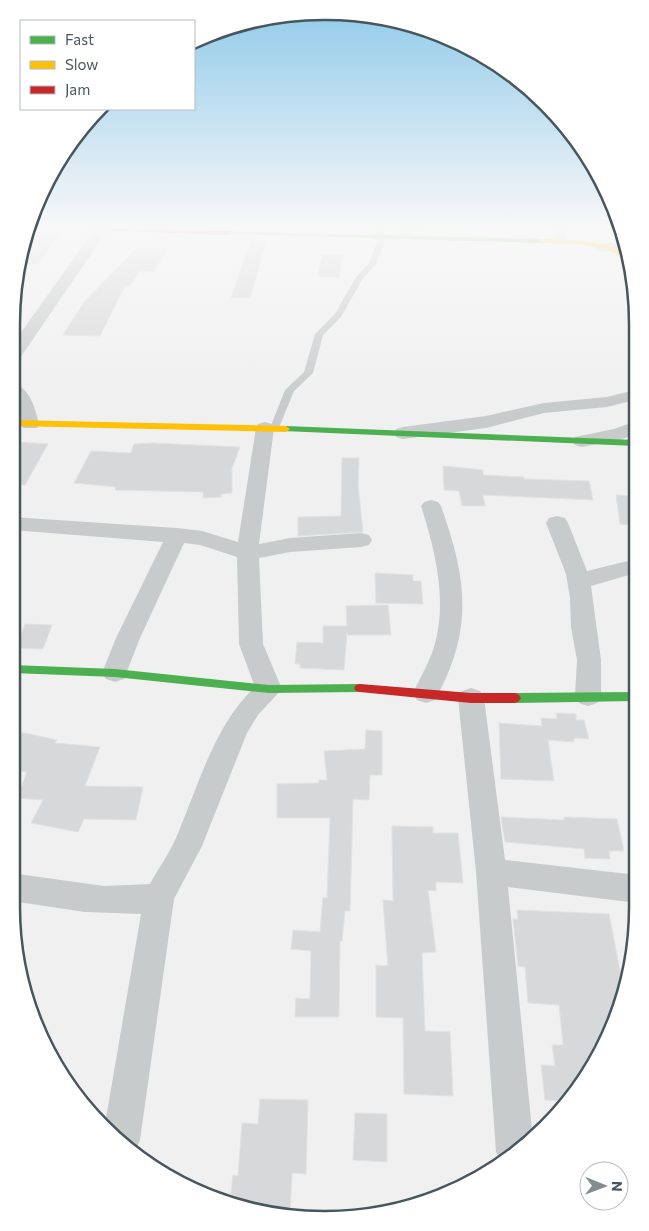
<svg xmlns="http://www.w3.org/2000/svg" width="649" height="1231" font-family="Commissioner,sans-serif">
  <style>
    .building { fill: #d7d8d9; stroke: #e2e2e3 }
    .lines { fill: none; stroke-linecap: round; stroke-linejoin: round }
    .lane { fill: #c8cbcc; fill-rule: evenodd }
    .street { fill: #c8cbcc; fill-rule: evenodd }
    .fast { fill: #4caf50; fill-rule: evenodd }
    .slow { fill: #ffc107; fill-rule: evenodd }
    .jam { fill: #c62828; fill-rule: evenodd }
    .rim { fill: none; stroke: #47575d; stroke-width: 2.5 }
  </style>
  <rect width="100%" height="100%" fill="#f1f0f0"/>
  <!-- building -->
  <path class="building" d="M37,232l23,1 -22,31 -20,2 2,-12z
    M251,239l15,3 -16,56h-19z
    M137,248l30,1 -13,23 -14,-1 -10,15h-5l-25,50 -37,-1 21,-33z
    M322,255h20l-3,22 -21,-1z
    M16,442l32,2 -23,41h-13v-35z
    M153,443l87,4 -8,21v25l-11,1v3l-18,1v-6l-88,-2 1,-3 -42,-4 17,-32 40,2 3,-9z
    M342,458h17l-1,26 5,48 -65,4v-19l43,-1z
    M443,466l40,4v5l41,2v2l65,2 4,19 -110,-5 2,11h-23l-3,-15 -15,-1z
    M616,495l20,1v29l-16,-1z
    M375,573l38,2v6h8l2,23 -47,-1z
    M388,605l3,30h-44v-3l-3,38 -44,-2v-4h-5l2,-22 26,1v-17h24l-1,-20z
    M25,624l27,1 -9,24 -27,-1z
    M556,713l20,1v6h8l5,19 -15,-1v4l-26,-2 6,41 -53,-2 -2,-56 43,3 -1,-8 16,1z
    M11,730l46,10 -2,3 45,4 -15,39 58,1 -7,33 -52,-1 -6,13 -47,-9 12,-23 -26,-2 10,-26 -16,-2z
    M366,730l16,1v44h-12l-1,25 -16,-1 -3,112h-5l-3,30h-2l-1,76h-44l1,-19 14,1 1,-48 -20,-2 2,-19 27,2 3,-35 4,1 3,-80h-53v-34l42,-1v-3h8l-3,-29 41,-2z
    M501,817l63,3v-3l53,2 7,32h-15l1,8 -25,-1 -1,-9 -79,-7z
    M392,826l41,1v6h25l5,50 -27,-1v9l-8,-1 8,62 -14,1 3,78 25,1 3,64 -49,-2 -1,-76 -27,-1v-52l12,1 -5,-66 10,1z
    M517,910l92,4 12,62h8l-2,12 -31,75 -32,38 -19,-1 -4,-35 14,1 -3,-21h11l-4,-40 -31,-2 -3,-36 -7,-1 -5,-47h5z
    M260,1099l48,1 -2,74 -14,-1 -2,41 -46,-5 -14,-6 3,-28 5,1 4,-53 16,1z
    M355,1113l32,1v48l-34,-2z"/>
  <g class="lines">
    <!-- lane -->
    <path class="lane" d="M380,234l7,2 -11,28 -13,14 -22,39 -18,18 -10,38 -19,18 -16,39h-6l-2,-2 15,-38 19,-18 11,-38 20,-20 21,-37 13,-14z"/>
    <!-- street -->
    <path class="street" d="M96,227l13,1 -91,133 -6,1v-17z
      M374,227h13l-8,12 -5,1 -7,-4z
      M407,227h20c-6,6 -21,10 -29,8l-2,-3z
      M553,227h14l-2,17 -5,1 -7,-4z
      M625,241l1,8 -26,3 -7,-4 7,-4z
      M12,383c18,4 23,25 27,41l-2,4h-14c-8,-12 -12,-32 -11,-45z
      M635,390v10l-28,7 -63,6 -58,15 -83,11 -7,-2 -2,-4 2,-4 7,-2 83,-11 58,-13 63,-6z
      M636,421v13l-17,6 -37,7 -7,-2 -3,-4 3,-4 39,-8z
      M265,422l7,2 2,4 -15,116 31,-6 71,-5 8,2 3,5 -3,5 -8,2 -71,5 -31,6 4,86 19,45 -24,26 -11,18 -45,113 -28,53 -34,241 -5,12 -30,-28 36,-210 -56,-2 -74,-11v-28l93,13 46,-2c8,-15 19,-30 26,-46 22,-51 38,-113 79,-151l-16,-43 -2,-87 -37,-12 -16,-2 -44,95 -16,41 -9,3 -9,-3 -4,-6 14,-35 47,-96 -151,-12v-13l165,11 25,3 36,11 18,-114 2,-4z
      M431,500l7,2 3,4c26,73 33,124 -6,194l-9,3 -9,-3 -4,-7c7,-15 16,-30 21,-46 14,-46 1,-97 -13,-141l3,-4z
      M557,516l8,2 3,5 19,48 49,-12v14l-45,13 10,74v36l-4,7 -9,3 -9,-3 -4,-7 2,-36 -6,-33 -1,-29 -4,-24 -20,-51 3,-5z
      M471,688l9,3 4,7 21,162 132,15v28l-129,-16 25,253 -33,21 -4,-9 -20,-280 -18,-174 4,-7z"/>
    <!-- fast -->
    <path class="fast" d="M228,231l314,8 3,2 -3,2 -316,-9 -1,-1z
      M286,426l350,14v6l-353,-15 -1,-2z
      M12,665l103,4 154,16 91,-1 4,1 2,3 -2,3 -4,1 -91,1 -154,-16 -103,-4z
      M515,693l121,-1v9l-121,2 -4,-2 -2,-3 2,-3z"/>
    <!-- slow -->
    <path class="slow" d="M542,239c21,0 73,1 86,18 7,11 7,30 7,42l-4,-2c-1,-12 -1,-28 -9,-38 -14,-18 -61,-13 -82,-17l-1,-1z
      M12,420l274,6 4,3 -4,3 -274,-6z"/>
    <!-- jam -->
    <path class="jam" d="M65,227h41l122,4 3,2 -3,2 -160,-6z
      M360,684l111,9h44l4,2 2,3 -2,3 -4,2h-44l-111,-11 -4,-1 -2,-3 2,-3z"/>
  </g>
  <!-- sky -->
  <linearGradient id="sky" x2="0" y2="1"><stop stop-color="#8fcaea"/><stop offset="0.57" stop-color="#f9f8f8"/><stop offset="1" stop-color="#f9f8f8" stop-opacity="0"/></linearGradient>
  <rect width="649" height="399" fill="url(#sky)"/>
  <!-- crop -->
  <path d="M0 0H649V1231H0ZM324 20H325A304 304 0 0 1 629 324V907A304 304 0 0 1 325 1211H324A304 304 0 0 1 20 907V324A304 304 0 0 1 324 20Z" fill="#fff" fill-rule="evenodd"/>
  <path class="rim" d="M324 20H325A304 304 0 0 1 629 324V907A304 304 0 0 1 325 1211H324A304 304 0 0 1 20 907V324A304 304 0 0 1 324 20Z"/>
  <!-- legend -->
  <rect x="20" y="20" width="175" height="90" fill="#ffffff" stroke="#b5bcbe"/>
  <rect x="30" y="36" width="25" height="8" fill="#4caf50" stroke="#b5bcbe"/>
  <text x="65" y="45" font-size="15" fill="#47575d">Fast</text>
  <rect x="30" y="61" width="25" height="8" fill="#ffc107" stroke="#b5bcbe"/>
  <text x="65" y="70" font-size="15" fill="#47575d">Slow</text>
  <rect x="30" y="86" width="25" height="8" fill="#c62828" stroke="#b5bcbe"/>
  <text x="65" y="95" font-size="15" fill="#47575d">Jam</text>
  <!-- north arrow -->
  <g transform="translate(604 1186) rotate(91)"><circle r="24" fill="#ffffff" stroke="#b5bcbe"/>
  <path d="M0-4L9 19L0 12L-9 19Z" fill="#828d90"/>
  <text y="-8" font-size="14" font-weight="bold" text-anchor="middle" fill="#47575d">N</text>
  </g>
</svg>
